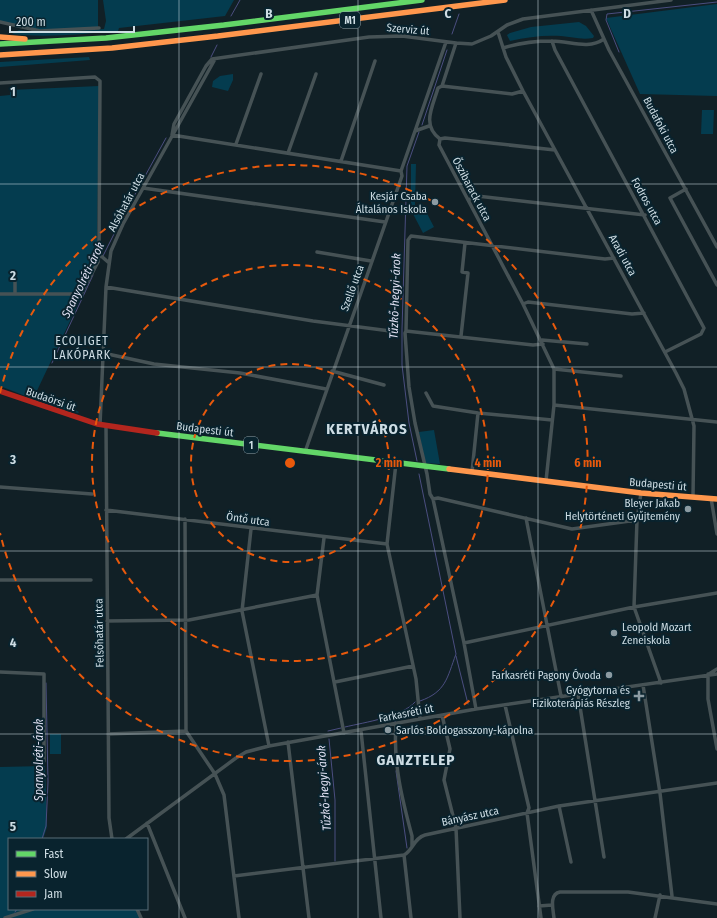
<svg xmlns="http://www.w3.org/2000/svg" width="717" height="918" font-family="'Fira Sans Condensed',sans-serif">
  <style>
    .green { fill: #043c4f }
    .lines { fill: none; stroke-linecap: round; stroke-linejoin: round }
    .stream { stroke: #4b4e80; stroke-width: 1 }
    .street { stroke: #465255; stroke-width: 3.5 }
    .fast { stroke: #63d668; stroke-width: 5.5 }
    .slow { stroke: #ff974d; stroke-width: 5.5 }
    .jam { stroke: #b3261e; stroke-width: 5.5 }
    .grid { fill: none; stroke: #cedde4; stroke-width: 1; stroke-opacity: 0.55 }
    .ring { fill: none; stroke: #e8590c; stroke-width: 2; stroke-dasharray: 7 5 }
    .poi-dot { fill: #8c9ba2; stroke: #09232e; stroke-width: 1.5 }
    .labels { text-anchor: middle; stroke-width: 4; stroke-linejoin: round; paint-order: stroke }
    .shield { fill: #09232e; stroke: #93a5ad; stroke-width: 1 }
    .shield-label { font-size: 10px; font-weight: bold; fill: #cedde4 }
    .street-label { font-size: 11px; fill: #cedde4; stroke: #09232e }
    .poi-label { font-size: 11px; fill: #cedde4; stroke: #09232e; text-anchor: end }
    .water-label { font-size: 12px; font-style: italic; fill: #dedff1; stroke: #09232e }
    .neighbourhood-label { font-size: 12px; letter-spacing: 1px; fill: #cedde4; stroke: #09232e }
    .district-label { font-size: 15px; font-weight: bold; letter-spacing: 1px; fill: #cedde4; stroke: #09232e }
    .grid-label { font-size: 13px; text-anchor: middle; font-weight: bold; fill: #cedde4; stroke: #09232e; stroke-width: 4; stroke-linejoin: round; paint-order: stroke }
    .centre { fill: #e8590c; stroke: #09232e; stroke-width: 2 }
    .ring-label { font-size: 12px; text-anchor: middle; font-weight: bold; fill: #e8590c; stroke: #09232e; stroke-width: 4; stroke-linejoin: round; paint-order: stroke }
  </style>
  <rect width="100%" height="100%" fill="#112026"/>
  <!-- green -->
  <path class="green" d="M0,0h98v28l-60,2 -38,-8z
    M103,0h131l-9,16 -106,12 -1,3c-36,3 -71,7 -106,3l7,-4 20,3 65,-4 2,-8z
    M717,4v92l-77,-2 -34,-76z
    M579,22l7,4 8,10 -1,2c-12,2 -21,-1 -32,-2 -17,-1 -34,1 -51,5l-3,-6 3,-2 21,-6z
    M89,57l1,3 -90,7v-5z
    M233,74v6l-5,11 -16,-4 1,-6 7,-5z
    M99,86l-2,167 3,5 -67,141 -33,-13v-290l10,-1v-5z
    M702,110h12l-1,24h-12z
    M411,164h5l-1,41h-4z
    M422,204l12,23 -11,6 -12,-23z
    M54,398l25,14 -1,1 -29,-8 1,-6z
    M434,430l6,34 -15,-1 -6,-31z
    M50,734h11v20h-11z
    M45,766l2,61 -4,12h-34v70h128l4,9h-141v-151z"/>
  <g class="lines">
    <!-- stream -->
    <path class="stream" d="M231,16l9,-16
      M452,34l7,-20
      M619,52l-13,-32 1,-6 110,-12
      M211,57l6,-12
      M422,125l25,-75
      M123,216l43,-78
      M103,256l15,-30
      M52,363l41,-88
      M417,461l-8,-38 -7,-58v-36l5,-163 12,-34
      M419,474l37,180c-9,24 -10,38 -36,47
      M456,656l12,48
      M395,722l1,-9
      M345,727c21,-5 57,-10 70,-25
      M328,731l13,-3
      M329,739l6,61v61
      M396,771l11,77
      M42,839l4,-13 2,-44 -2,-99
      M15,912l2,-3"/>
    <!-- street -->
    <path class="street" d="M591,10l18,40 108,197
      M0,22l40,9 59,-3
      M498,32l8,25 17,34 153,282 8,16 10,37 -1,71
      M552,41l3,9 149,278 -3,6 -36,18
      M503,48c16,-5 33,-7 49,-7 18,0 36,9 52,-2
      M0,83l95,-6 5,4 -1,169 1,5 8,7
      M442,86l70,8 11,-3
      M415,131l31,-89
      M172,135l2,-11 32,-58 6,-7 157,-22 33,-1 54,7 16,1 19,-8 16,-11 16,-6 148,-19
      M172,135l229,36
      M440,139l-1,6 84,159 31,65v36l-8,76
      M440,139l5,-1 110,12
      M440,139c-19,-14 -7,-33 -2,-51l4,-2 14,-43
      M236,144l25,-70
      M288,153l28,-79
      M341,161l34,-100
      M143,188l242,34
      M686,189l-16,9 47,87
      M468,200l9,-4 168,19
      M317,252l54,9
      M106,287l207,34 85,11
      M0,294h81l17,-32 1,-8
      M15,294v-13
      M523,304l5,-2 104,12 12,-1
      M406,331l127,14 10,-1
      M461,336l7,-63 -6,-1 3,-29
      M542,340l45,4
      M103,353l51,11 86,9 86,16
      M554,369l67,7
      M332,371l52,14
      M426,393l7,13 45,7 74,7
      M554,405l163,17
      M100,425l6,-138 5,-36 12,-27 91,-163
      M106,426l3,392 3,21
      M305,452l97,-276 -1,-5 14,-40 14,-5
      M396,463l-9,81 29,135 4,40
      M472,472l6,-59
      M0,487l92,7
      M641,493l-4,27 -3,87 27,76
      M711,498l6,36
      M433,499l5,-1 134,31 65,-9
      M106,510l281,34
      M526,518l35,178
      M185,519l1,212 29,43 9,21 15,123
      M251,529l-9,82 27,135
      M324,538l-7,57 27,138
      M0,580h91
      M107,621l82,-1 128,-25
      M464,643l170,-36 83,-14
      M0,672l44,2v87
      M708,674v25l9,50
      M709,674l8,-5
      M335,682l78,-16
      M643,685l17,108 12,103
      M578,694l26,163
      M505,705l24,103 -2,5 14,105
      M476,709l-12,-66 -31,-144 -3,-5 -3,-20 -12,-51 -6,-36 -4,-54 1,-2 2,-91 3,-4 194,23 9,-1
      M442,715l8,34 -6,31 12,48 4,90
      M396,724c-3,39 6,75 16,112v10
      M361,731l20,187
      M108,734l78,-3
      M288,742l21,176
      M559,806l12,56
      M147,823l38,95
      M126,839l110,-81 10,-6 23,-6 207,-37 241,-35
      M404,855l7,63
      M234,876l170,-21c9,-5 10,-17 21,-20l134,-29 158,-23
      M539,906l13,-1
      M137,909l4,9
      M5,918l28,-9
      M554,918c-1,-9 -5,-24 6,-26h68l89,12
      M655,918l5,-23"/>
    <!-- fast -->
    <path class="fast" d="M224,25l198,-25
      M0,44l106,-6 118,-13
      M157,433l292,36"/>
    <!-- slow -->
    <path class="slow" d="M218,36l287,-36
      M0,37l25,2
      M0,55l112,-7 106,-12
      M449,469l192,24 76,6"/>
    <!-- jam -->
    <path class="jam" d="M0,391l97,33 60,9"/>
  </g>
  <!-- grid -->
  <path class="grid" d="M179,0v918M358,0v918M538,0v918M0,184h717M0,367h717M0,551h717M0,734h717"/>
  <!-- distance rings -->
  <g class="ring">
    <circle cx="290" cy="463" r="99"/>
    <circle cx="290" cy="463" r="198"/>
    <path d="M0 393A298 298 0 1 1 0 533"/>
  </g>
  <!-- markers -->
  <g class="poi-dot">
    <circle cx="435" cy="202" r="4"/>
    <circle cx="688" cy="509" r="4"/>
    <circle cx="614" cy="633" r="4"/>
    <circle cx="609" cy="675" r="4"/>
    <path d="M637 690h4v4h4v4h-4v4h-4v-4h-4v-4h4z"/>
    <circle cx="388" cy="730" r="4"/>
  </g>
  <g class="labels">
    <!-- shield labels -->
    <g class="shield">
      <rect x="340" y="12" width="20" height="16" rx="3"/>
      <rect x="244" y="437" width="14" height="16" rx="3"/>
    </g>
    <g class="shield-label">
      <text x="350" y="24">M1</text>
      <text x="251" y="449">1</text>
    </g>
    <!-- street labels -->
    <g class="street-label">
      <text transform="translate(408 29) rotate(5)" y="4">Szerviz út</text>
      <text transform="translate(661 125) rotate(62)" y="4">Budafoki utca</text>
      <text transform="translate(472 189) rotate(62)" y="4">Őszibarack utca</text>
      <text transform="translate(647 201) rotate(61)" y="4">Fodros utca</text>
      <text transform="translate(126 202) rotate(-62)" y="4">Alsóhatár utca</text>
      <text transform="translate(623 255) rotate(61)" y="4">Aradi utca</text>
      <text transform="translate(352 288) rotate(-70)" y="4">Szellő utca</text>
      <text transform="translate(51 399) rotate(19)" y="4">Budaörsi út</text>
      <text transform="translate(205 429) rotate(7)" y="4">Budapesti út</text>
      <text transform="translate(658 484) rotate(5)" y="4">Budapesti út</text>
      <text transform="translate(248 519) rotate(8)" y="4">Öntő utca</text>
      <text transform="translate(99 633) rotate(-91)" y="4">Felsőhatár utca</text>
      <text transform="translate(406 713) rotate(-11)" y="4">Farkasréti út</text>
      <text transform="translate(470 816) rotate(-12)" y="4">Bányász utca</text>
    </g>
    <!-- poi labels -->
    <g class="poi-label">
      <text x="427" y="200">Kesjár Csaba<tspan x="427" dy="13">Általános Iskola</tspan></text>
      <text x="680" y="507">Bleyer Jakab<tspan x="680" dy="13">Helytörténeti Gyűjtemény</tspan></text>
      <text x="622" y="631" text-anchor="start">Leopold Mozart<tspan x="622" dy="13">Zeneiskola</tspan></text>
      <text x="601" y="679">Farkasréti Pagony Óvoda</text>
      <text x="630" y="694">Gyógytorna és<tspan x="630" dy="13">Fizikoterápiás Részleg</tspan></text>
      <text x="396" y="734" text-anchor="start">Sarlós Boldogasszony-kápolna</text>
    </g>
    <!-- water labels -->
    <g class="water-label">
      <text transform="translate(83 280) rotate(-64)" y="4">Spanyolréti-árok</text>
      <text transform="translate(395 296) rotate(-88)" y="4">Tűzkő-hegyi-árok</text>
      <text transform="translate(39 760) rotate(-90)" y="4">Spanyolréti-árok</text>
      <text transform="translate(324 788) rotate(-94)" y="4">Tűzkő-hegyi-árok</text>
    </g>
    <!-- neighbourhood labels -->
    <g class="neighbourhood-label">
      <text x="82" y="345">ECOLIGET<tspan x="82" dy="14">LAKÓPARK</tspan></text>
    </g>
    <!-- district labels -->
    <g class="district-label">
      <text x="367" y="434">KERTVÁROS</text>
      <text x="416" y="765">GANZTELEP</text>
    </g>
  </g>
  <g class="grid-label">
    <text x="269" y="18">B</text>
    <text x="448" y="18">C</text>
    <text x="627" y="18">D</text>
    <text x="13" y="96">1</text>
    <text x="13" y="280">2</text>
    <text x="13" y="464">3</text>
    <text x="13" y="647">4</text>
    <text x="13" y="831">5</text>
  </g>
  <circle cx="290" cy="463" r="6" class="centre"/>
  <g class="ring-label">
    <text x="389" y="467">2 min</text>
    <text x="488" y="467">4 min</text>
    <text x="588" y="467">6 min</text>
  </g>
  <!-- legend -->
  <rect x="8" y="838" width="140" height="72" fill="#09232e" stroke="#586d77"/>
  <rect x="16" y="851" width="20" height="6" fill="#63d668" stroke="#586d77"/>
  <text x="44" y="858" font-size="12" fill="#cedde4">Fast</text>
  <rect x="16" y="871" width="20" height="6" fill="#ff974d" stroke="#586d77"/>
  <text x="44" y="878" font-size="12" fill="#cedde4">Slow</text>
  <rect x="16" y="891" width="20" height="6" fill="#b3261e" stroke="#586d77"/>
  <text x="44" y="898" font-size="12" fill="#cedde4">Jam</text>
  <!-- scale -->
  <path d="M10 26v6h124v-6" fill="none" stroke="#cedde4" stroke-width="2"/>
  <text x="16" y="26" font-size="12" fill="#cedde4" stroke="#09232e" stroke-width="3" paint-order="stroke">200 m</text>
</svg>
